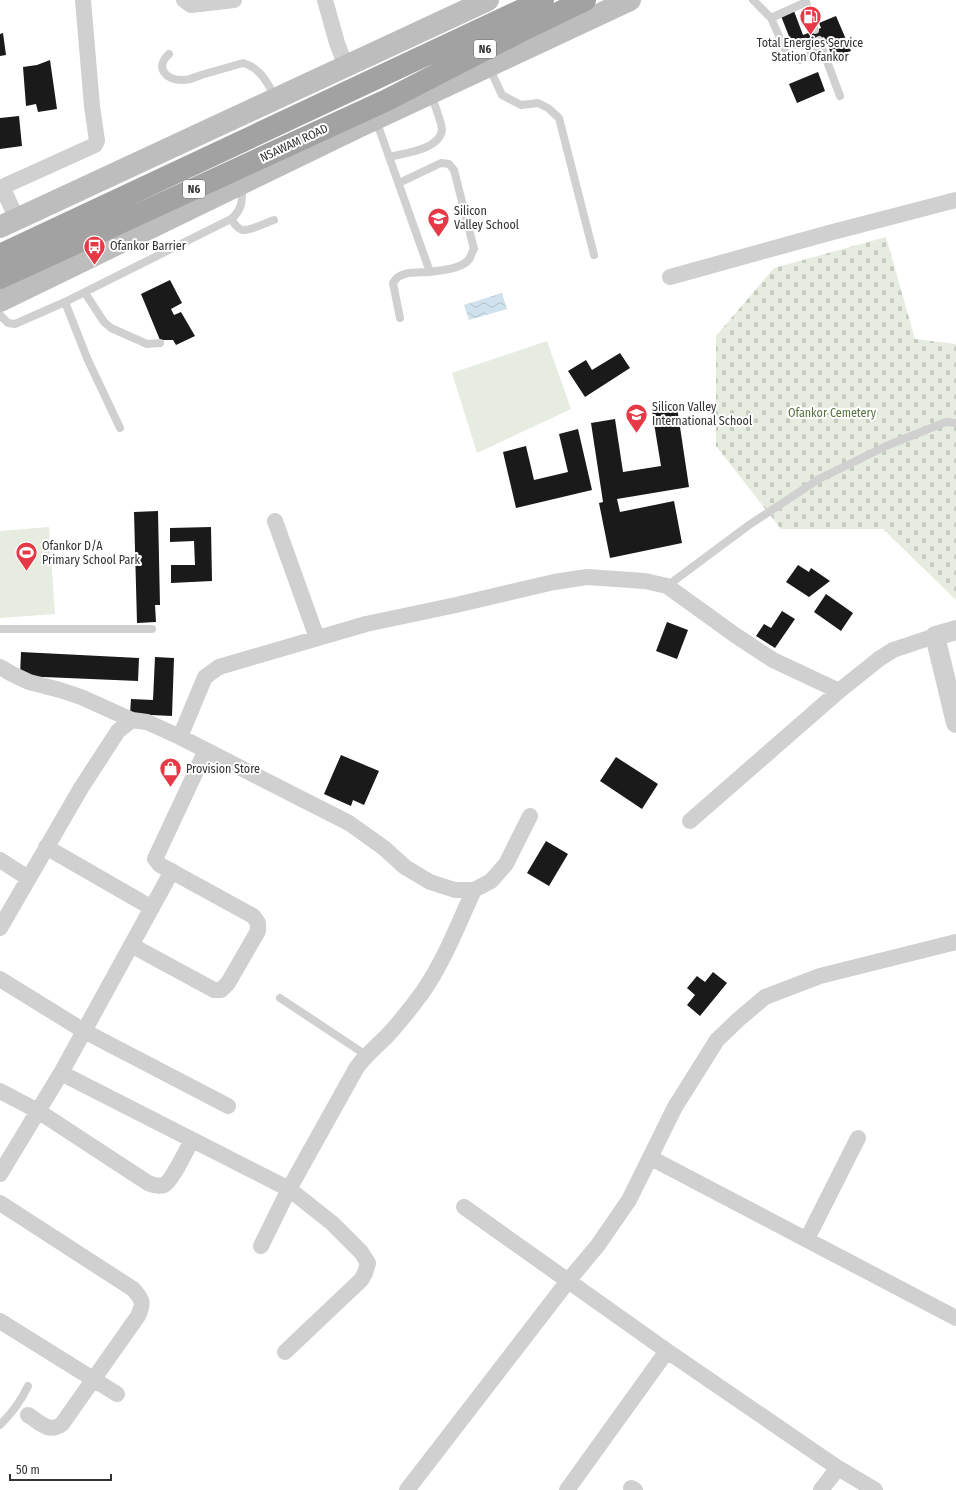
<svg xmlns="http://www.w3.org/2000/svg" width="956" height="1490" font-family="'Fira Sans Condensed',sans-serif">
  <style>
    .grass { fill: #e6ecdf }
    .cemetery { fill: url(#cemetery-stones) }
    .water { fill: url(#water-waves) }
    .building { fill: #1a1a1a }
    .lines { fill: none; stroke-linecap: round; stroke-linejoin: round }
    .service { stroke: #d0d0d0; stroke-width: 8 }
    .minor { stroke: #d0d0d0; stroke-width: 16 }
    .tertiary { stroke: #d0d0d0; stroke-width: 20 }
    .secondary { stroke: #bdbdbd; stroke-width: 22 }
    .trunk { stroke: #a2a2a2; stroke-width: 22 }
    .labels { text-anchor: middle; stroke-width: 4; stroke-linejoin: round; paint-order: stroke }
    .shield { fill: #fff; stroke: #707070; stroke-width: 1 }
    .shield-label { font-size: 11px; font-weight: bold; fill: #333 }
    .poi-label { font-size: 12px; fill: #333; stroke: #fff; text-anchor: start }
    .street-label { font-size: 12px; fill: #333; stroke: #fff }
    .park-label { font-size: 12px; fill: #56703f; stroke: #fff }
  </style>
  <defs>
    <pattern id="cemetery-stones" width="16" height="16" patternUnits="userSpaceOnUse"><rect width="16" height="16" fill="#e6ecdf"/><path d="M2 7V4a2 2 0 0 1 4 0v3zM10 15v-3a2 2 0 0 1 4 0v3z" fill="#c6cbc0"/></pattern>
    <pattern id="water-waves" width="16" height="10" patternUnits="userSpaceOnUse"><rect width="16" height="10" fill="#cfe2ee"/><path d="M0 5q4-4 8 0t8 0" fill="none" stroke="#b2c2cd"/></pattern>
  </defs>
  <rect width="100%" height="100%" fill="#fff"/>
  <!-- grass -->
  <path class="grass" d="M547,341l24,68 -94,44 -25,-80z
    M49,527l6,87 -55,4v-87z"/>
  <!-- cemetery -->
  <path class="cemetery" d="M886,237l29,102 41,5v256l-73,-71h-102l-65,-83v-110l58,-68z"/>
  <!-- water -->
  <path class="water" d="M502,293l5,16 -38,11 -5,-15z"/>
  <!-- building -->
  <path class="building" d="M794,11l9,24 18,-7 -2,-5 17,-7 15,35 -18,7 -9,-21 -30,12 -13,-33z
    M3,33l3,22 -6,1v-22z
    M50,60l7,49 -19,3 -2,-8 -10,2 -3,-39 14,-2z
    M818,72l7,19 -28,12 -8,-19z
    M19,116l3,30 -22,3v-31z
    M170,280l12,23 -11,6 3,6 7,-3 14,24 -19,9 -3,-5h-13l-19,-46z
    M620,353l10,15 -45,29 -17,-26 18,-11 6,10z
    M677,407l12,80 -72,12 3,13 54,-11 8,42 -72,15 -11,-55 4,-1 -12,-79 24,-4 8,53 38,-6 -9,-55z
    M578,429l14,61 -76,18 -13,-56 23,-6 8,34 34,-8 -9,-38z
    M158,511l2,94h-5l1,17 -19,1 -3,-111z
    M211,527l1,54 -41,2v-18h24l-1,-24 -24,1v-14z
    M798,565l11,7 2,-4 19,13 -21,16 -23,-15z
    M826,594l27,19 -12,18 -27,-19z
    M782,611l13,8 -20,29 -19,-12 8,-12 7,4z
    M667,622l21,8 -11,29 -21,-8z
    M21,652l118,6 -1,23 -118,-5z
    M155,657l19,1 -2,58 -42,-2 1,-15 22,1z
    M341,755l38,16 -15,34 -11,-5 -2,6 -27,-12z
    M616,757l42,27 -16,25 -42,-28z
    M546,841l22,13 -19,32 -22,-13z
    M713,972l14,11 -27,33 -13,-11 8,-10 -8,-7 10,-12 8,6z"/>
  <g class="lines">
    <!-- service -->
    <path class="service" d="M753,0l18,18 35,-16v-2
      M806,2l9,28
      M771,18l16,36 4,3 9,3 22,-11
      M819,40l21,56
      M169,54c-15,14 -3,26 14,26 6,0 13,-3 18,-5 14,-4 28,-8 42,-12 18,5 24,20 33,35
      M489,67l13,28 19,10 17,-2 10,5 11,10 35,137
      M376,120l54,152c-12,1 -31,-2 -37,11l7,35
      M389,157c16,-4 50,-7 53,-27 0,-7 -9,-29 -11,-36
      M399,183l42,-20 8,1 5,6 20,79c-2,3 -3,6 -4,9 -7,11 -28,12 -40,14
      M231,219c3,4 6,10 12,11 7,1 24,-8 31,-10
      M85,293l19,29 7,6 36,16 13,-1
      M65,302l22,56 33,70
      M0,315l8,8 7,1 50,-22 166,-83c12,-10 11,-18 11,-33
      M667,586l82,-61 70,-46 67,-33 60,-24 10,1
      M0,629h152
      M280,998l86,57
      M0,1425c12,-12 21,-24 28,-39"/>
    <!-- minor -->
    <path class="minor" d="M184,0l7,5 43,-5
      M325,0l12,43 9,24
      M17,219l-15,-32 93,-42 2,-4 -5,-35 -9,-106
      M670,277l159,-44 127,-33
      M275,521l42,117
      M0,667l12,7 17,8 31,8 21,7 51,23
      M180,737l25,-60 14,-10 147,-43 90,-19 98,-23 33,-5 58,4 22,5 68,49 38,25 66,31
      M690,821l149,-130 40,-32 14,-9 42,-14
      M46,847l106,61
      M0,860l28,18
      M0,928l81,-140 37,-57 14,-11 15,2 33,15 169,86 35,25 21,19 25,15 25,8h19l17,-9 15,-17 24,-48
      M131,945l83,45h7l7,-7 30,-52v-8l-5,-7 -93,-51 -5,-6 51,-109
      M0,979l84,52 144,75
      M61,1073l228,116 43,34 29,29 7,11 -3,10 -4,7 -76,72
      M0,1091l38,20 110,72c5,2 11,4 16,2 8,-4 23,-36 28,-45
      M651,1158l305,160
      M0,1174l61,-101 111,-202
      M0,1203l133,86c10,11 11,14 5,27l-76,108c-13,10 -22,-2 -34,-9
      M464,1207l203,144 171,117 37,22
      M807,1239l51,-101
      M261,1246l28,-57 68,-122c9,-12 20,-21 30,-31 12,-13 24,-28 35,-43 22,-31 36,-69 52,-103
      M0,1321l117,73
      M631,1488l4,2
      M407,1490l161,-209 30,-36 31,-45 46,-93 42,-67 22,-21 26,-22 55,-21 136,-34
      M567,1490l100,-139
      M821,1490l17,-22"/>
    <!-- tertiary -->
    <path class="tertiary" d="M956,630l-21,6 21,87"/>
    <!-- secondary -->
    <path class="secondary" d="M0,227l488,-227
      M0,301l356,-173 274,-128"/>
    <!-- trunk -->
    <path class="trunk" d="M0,255l543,-255
      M0,278l387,-178 140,-72 58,-28"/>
  </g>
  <!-- icons -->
  <defs>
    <symbol id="fuel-pin" viewBox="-11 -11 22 30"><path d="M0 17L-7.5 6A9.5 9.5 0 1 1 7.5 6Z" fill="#e63946" stroke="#fff"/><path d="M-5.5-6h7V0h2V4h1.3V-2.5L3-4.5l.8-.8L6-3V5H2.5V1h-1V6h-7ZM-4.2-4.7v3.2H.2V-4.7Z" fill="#fff"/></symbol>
    <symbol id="school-pin" viewBox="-11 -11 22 30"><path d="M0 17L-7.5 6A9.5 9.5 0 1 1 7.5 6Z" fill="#e63946" stroke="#fff"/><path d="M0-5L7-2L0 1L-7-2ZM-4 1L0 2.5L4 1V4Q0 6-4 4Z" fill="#fff"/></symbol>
    <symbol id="bus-pin" viewBox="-11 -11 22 30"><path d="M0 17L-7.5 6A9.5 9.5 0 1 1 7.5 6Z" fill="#e63946" stroke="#fff"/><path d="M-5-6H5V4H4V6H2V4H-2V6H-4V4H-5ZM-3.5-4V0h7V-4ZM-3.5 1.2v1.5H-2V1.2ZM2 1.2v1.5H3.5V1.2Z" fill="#fff"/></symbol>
    <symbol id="stadium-pin" viewBox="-11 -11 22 30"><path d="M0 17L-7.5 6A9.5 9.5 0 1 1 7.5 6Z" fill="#e63946" stroke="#fff"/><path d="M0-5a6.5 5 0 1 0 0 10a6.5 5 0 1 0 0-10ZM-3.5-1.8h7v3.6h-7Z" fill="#fff"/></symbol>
    <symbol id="shop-pin" viewBox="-11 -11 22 30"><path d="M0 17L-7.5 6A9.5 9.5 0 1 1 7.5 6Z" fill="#e63946" stroke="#fff"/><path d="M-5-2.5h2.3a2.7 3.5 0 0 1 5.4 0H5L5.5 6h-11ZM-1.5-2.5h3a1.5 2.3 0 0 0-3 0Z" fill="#fff"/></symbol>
  </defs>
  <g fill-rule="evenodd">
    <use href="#fuel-pin" x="798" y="4" width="25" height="34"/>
    <use href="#school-pin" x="426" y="206" width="25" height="34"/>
    <use href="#bus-pin" x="82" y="234" width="25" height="34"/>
    <use href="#school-pin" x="624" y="402" width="25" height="34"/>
    <use href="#stadium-pin" x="14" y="540" width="25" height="34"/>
    <use href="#shop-pin" x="158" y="756" width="25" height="34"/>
  </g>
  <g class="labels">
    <!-- shield labels -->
    <g class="shield">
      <rect x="474" y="40" width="22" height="18" rx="3"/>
      <rect x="183" y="180" width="22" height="18" rx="3"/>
    </g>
    <g class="shield-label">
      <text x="485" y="53">N6</text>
      <text x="194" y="193">N6</text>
    </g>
    <!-- poi labels -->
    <g class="poi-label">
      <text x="810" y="47" text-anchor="middle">Total Energies Service<tspan x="810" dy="14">Station Ofankor</tspan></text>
      <text x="454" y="215">Silicon<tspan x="454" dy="14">Valley School</tspan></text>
      <text x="110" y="250">Ofankor Barrier</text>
      <text x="652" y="411">Silicon Valley<tspan x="652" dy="14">International School</tspan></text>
      <text x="42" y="550">Ofankor D/A<tspan x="42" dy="14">Primary School Park</tspan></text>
      <text x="186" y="773">Provision Store</text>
    </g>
    <!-- street labels -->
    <g class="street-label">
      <text transform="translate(294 143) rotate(-25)" y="4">NSAWAM ROAD</text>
    </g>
    <!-- park labels -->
    <g class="park-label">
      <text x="832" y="417">Ofankor Cemetery</text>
    </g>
  </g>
  <!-- scale -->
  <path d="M10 1474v6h101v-6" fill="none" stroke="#333333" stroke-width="2"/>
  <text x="16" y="1474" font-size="12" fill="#333333" stroke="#ffffff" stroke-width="3" paint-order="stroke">50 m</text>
</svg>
